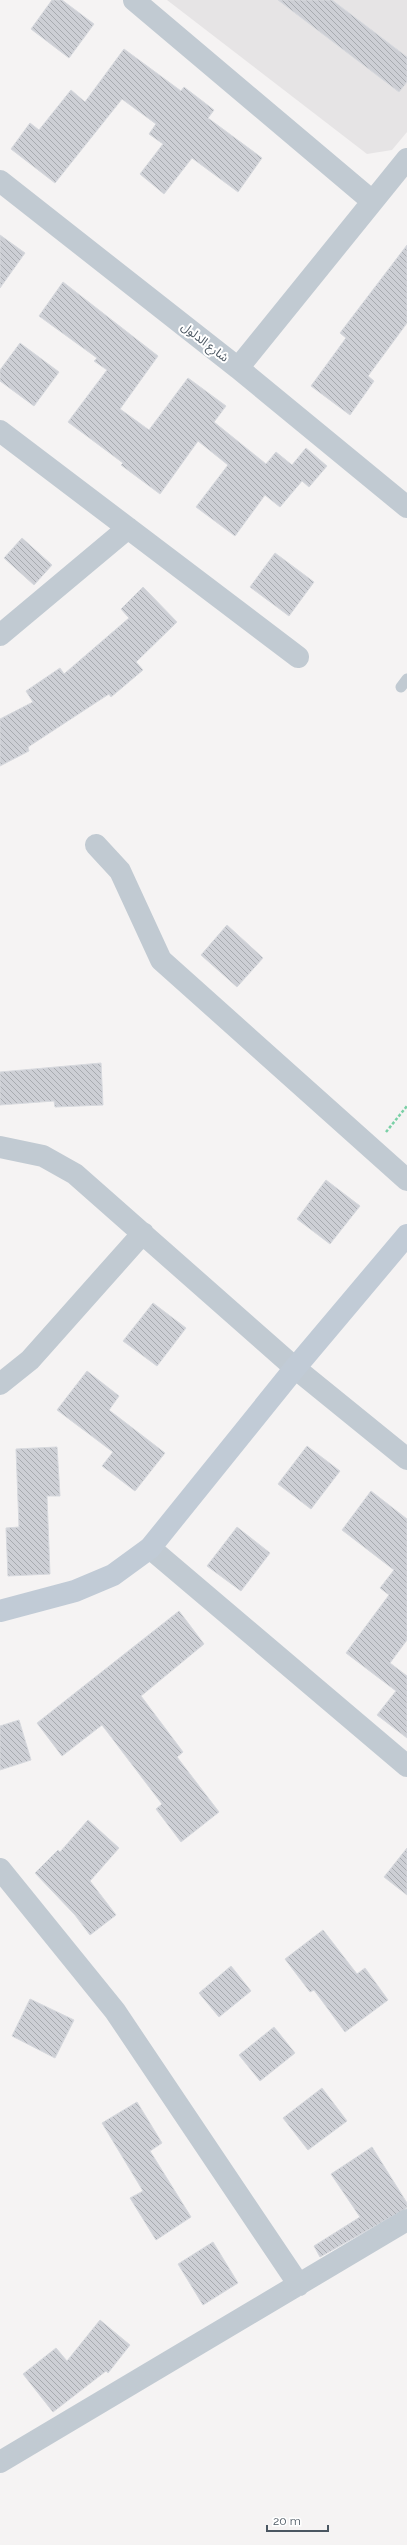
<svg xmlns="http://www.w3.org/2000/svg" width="407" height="2545" font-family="Raleway,'Noto Sans Arabic',sans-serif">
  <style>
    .education { fill: #e6e4e5 }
    .building { fill: url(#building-back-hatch); stroke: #d7d9de }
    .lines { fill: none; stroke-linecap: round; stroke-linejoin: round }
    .path { stroke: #7ad0a6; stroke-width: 2.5; stroke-dasharray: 3 2; stroke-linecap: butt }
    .lane { stroke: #c1cad2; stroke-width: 11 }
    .street { stroke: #c1cad2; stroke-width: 22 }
    .secondary { stroke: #c1cbd6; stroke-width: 22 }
    .labels { text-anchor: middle; stroke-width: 4; stroke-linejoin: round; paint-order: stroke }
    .street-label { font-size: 12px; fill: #4a5661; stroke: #fff }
  </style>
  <defs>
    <pattern id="building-back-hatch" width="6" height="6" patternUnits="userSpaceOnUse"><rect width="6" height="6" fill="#cdcfd5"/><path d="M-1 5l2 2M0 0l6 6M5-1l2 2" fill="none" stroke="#a8abb0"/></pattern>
  </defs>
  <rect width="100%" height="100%" fill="#f5f3f3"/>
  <!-- education -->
  <path class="education" d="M167,0h240v132l-15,18 -25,4z"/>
  <!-- building -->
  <path class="building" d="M52,0h10l32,24 -25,34 -38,-29z
    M278,0h54l75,57v25l-8,10z
    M124,49l57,42 3,-4 30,23 -6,8 54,40 -24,34 -46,-34 -28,36 -24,-20 23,-30 -14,-10 7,-10 -34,-25 -67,84 -44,-34 19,-26 9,7 32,-40 14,12z
    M0,235l25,18 -25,35z
    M407,245v78l-39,53 6,5 -24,34 -39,-29 35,-48 -6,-5z
    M63,282l95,74 -38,53 29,21 39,-52 38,28 -12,16 52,42 10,-12 16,13 14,-17 21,18 -18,21 -7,-6 -22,26 -15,-12 -30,41 -39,-29 32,-42 -30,-24 -38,53 -39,-29 2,-2 -55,-41 39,-52 -13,-9 3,-3 -58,-42z
    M20,343l39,29 -25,34 -34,-25v-11z
    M22,538l30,27 -18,20 -30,-27z
    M275,553l39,29 -25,34 -39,-29z
    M143,587l34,35 -41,40 7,8 -32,27 -2,-3 -81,53 1,4 -29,15v-47l33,-17 -7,-11 34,-23 4,6 65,-56 -8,-9z
    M227,925l36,33 -26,29 -36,-32z
    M101,1063l2,42 -48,2 -1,-6 -54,4v-33z
    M326,1180l34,26 -30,38 -33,-25z
    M153,1303l33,25 -29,38 -34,-25z
    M87,1371l32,25 -10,14 56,43 -30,38 -33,-25 11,-14 -56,-42z
    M307,1446l33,25 -29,38 -33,-25z
    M57,1447l3,49h-13l3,78 -42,2 -2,-48 13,-1 -3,-78z
    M371,1491l36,28v121l-17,23 17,13v62l-30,-23 19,-24 -50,-38 43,-58 -9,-7 14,-18 -52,-40z
    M237,1527l33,26 -29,38 -34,-25z
    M179,1611l25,33 -63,52 42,56 -6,5 42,55 -38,30 -25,-33 6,-5 -60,-79 -40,31 -25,-33z
    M19,1720l12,40 -31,10v-44z
    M88,1820l31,28 -29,33 26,34 -26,20 -15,-20 -40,-42 23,-23 2,2z
    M407,1848v47l-23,-18z
    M323,1930l34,44 8,-6 23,32 -43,32 -31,-42 -4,2 -25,-33z
    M231,1966l20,25 -32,26 -20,-24z
    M30,1999l44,21 -19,38 -43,-22z
    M274,2027l21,26 -35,28 -21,-26z
    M322,2088l25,33 -39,29 -25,-32z
    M137,2102l25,41 -12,8 41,66 -35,23 -26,-42 13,-7 -41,-68z
    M372,2147l35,56v5l-87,49 -6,-11 46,-29 -29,-43z
    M213,2242l25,41 -35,22 -25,-41z
    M100,2320l30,25 -22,28 -2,-2 -53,41 -30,-38 33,-26 11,13z"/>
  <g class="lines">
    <!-- path -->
    <path class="path" d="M386,1132l21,-26"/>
    <!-- lane -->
    <path class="lane" d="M401,687l6,-8"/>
    <!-- street -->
    <path class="street" d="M134,0l238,201
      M0,181l238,187 169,139
      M238,368l169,-209
      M0,431l298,226
      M0,635l128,-107
      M96,845l24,26 41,89 246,220
      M0,1147l43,9 32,18 220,194 112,91
      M0,1384l30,-24 113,-127
      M150,1548l257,218
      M0,1869l115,142 184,274
      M0,2462l407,-242"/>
    <!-- secondary -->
    <path class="secondary" d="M0,1611l75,-20 38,-16 37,-27 145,-180 112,-133"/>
  </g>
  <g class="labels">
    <!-- street labels -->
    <g class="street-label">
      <text transform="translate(205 342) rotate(38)" y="4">شارع الدلول</text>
    </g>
  </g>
  <!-- scale -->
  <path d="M267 2525v6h61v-6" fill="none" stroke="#4a5661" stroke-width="2"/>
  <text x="273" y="2525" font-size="12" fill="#4a5661" stroke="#ffffff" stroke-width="3" paint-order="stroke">20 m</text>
</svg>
